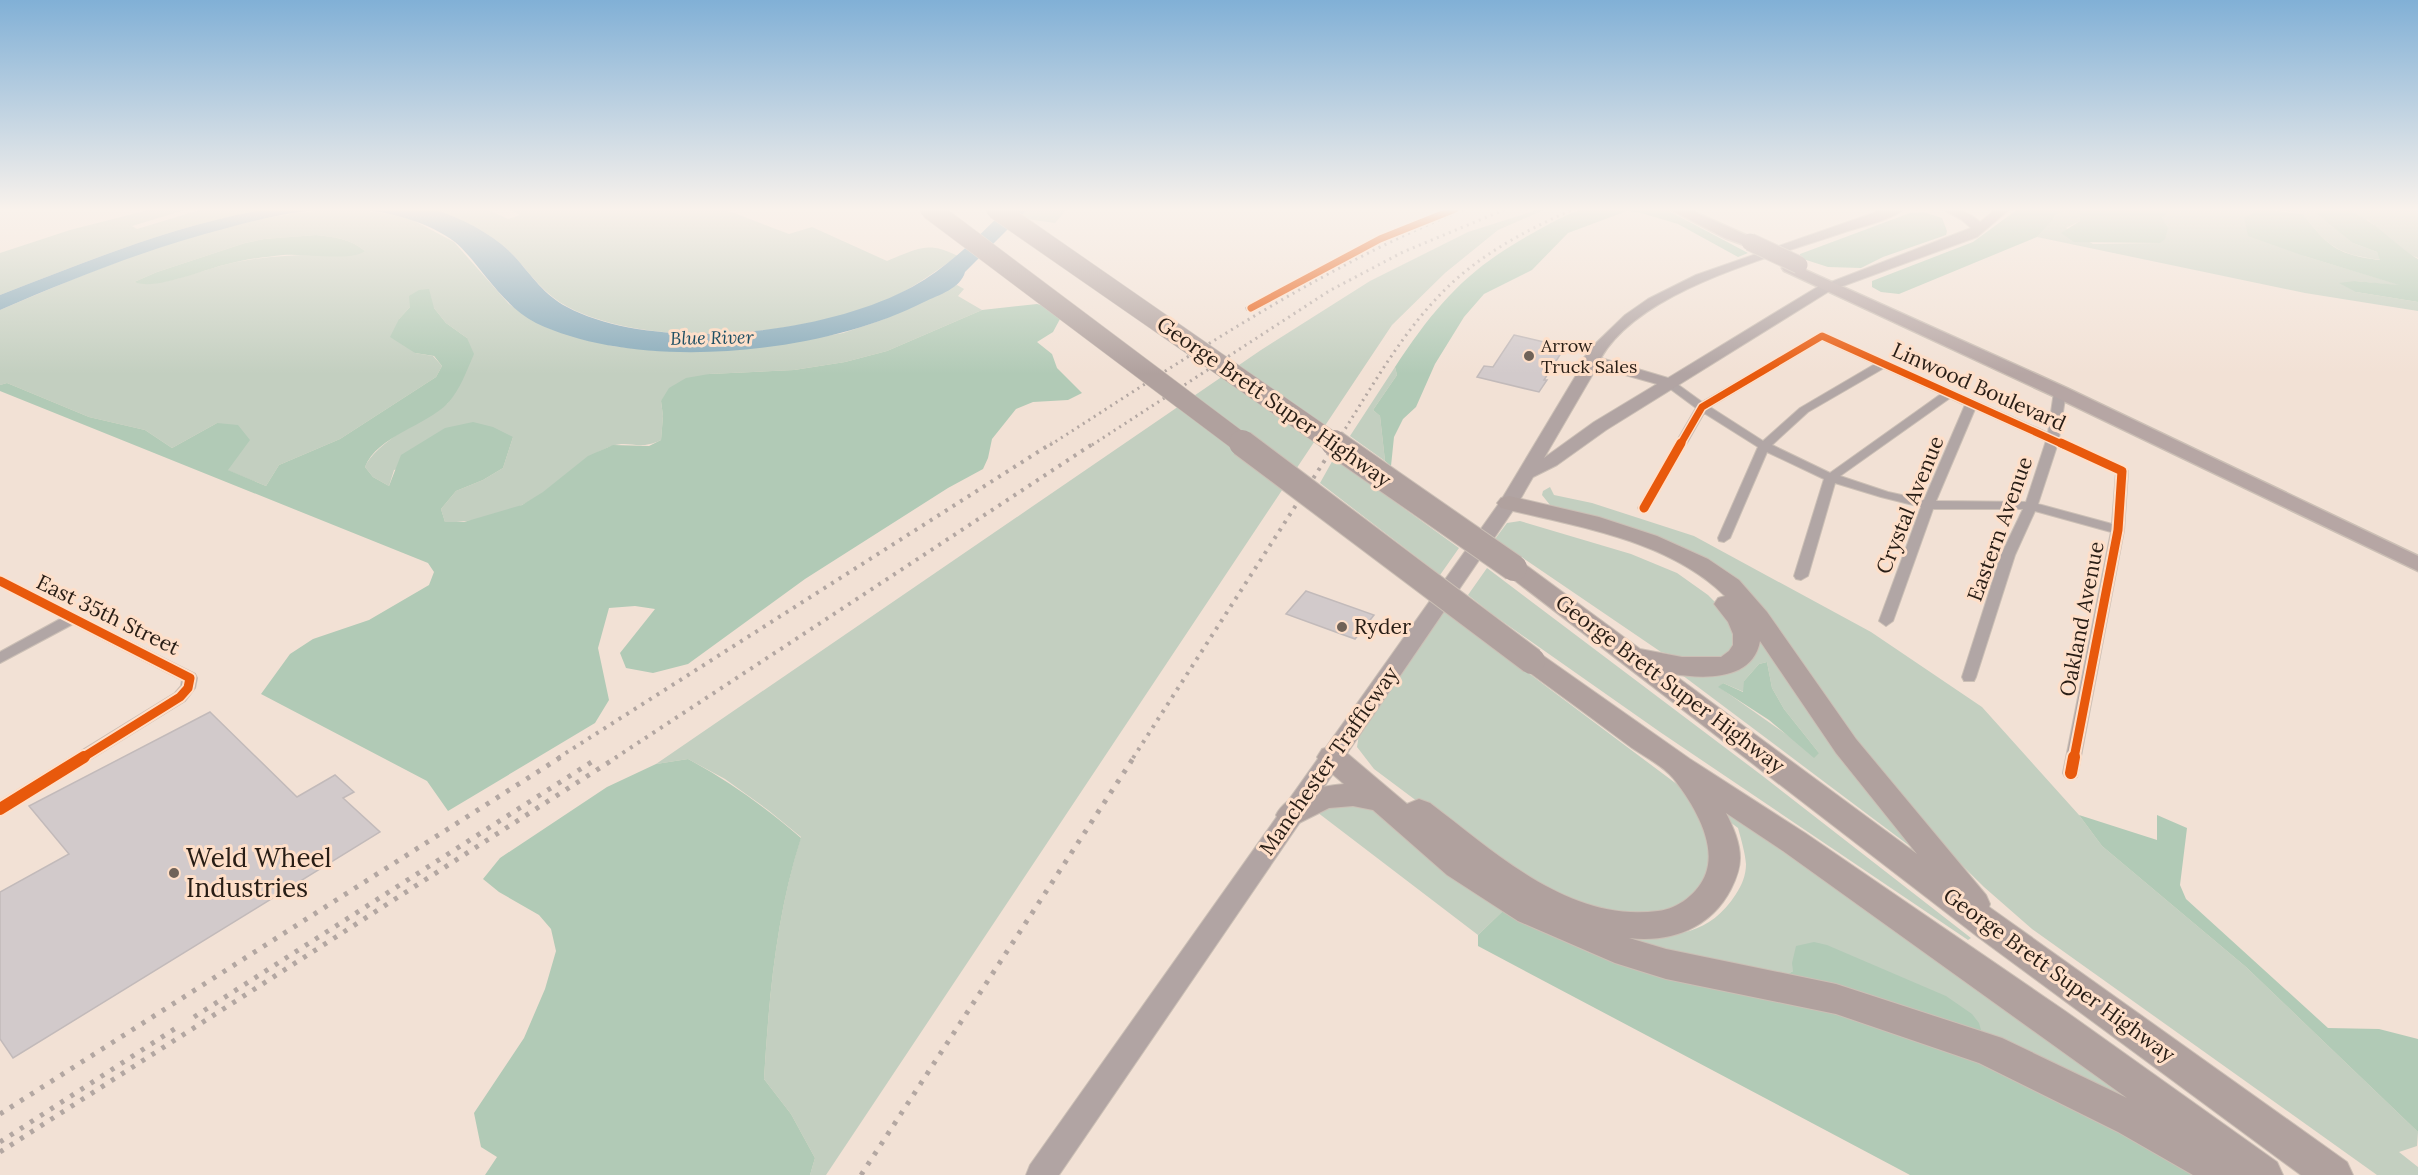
<svg xmlns="http://www.w3.org/2000/svg" width="2418" height="1175" font-family="Lora,serif">
  <style>
    .green { fill: #c3cfc0; fill-rule: evenodd }
    .forest { fill: #b1cab6 }
    .water { fill: #86aaba }
    .building { fill: #d2cacb; stroke: #c2baba; stroke-width: 1.5 }
    .lines { fill: none; stroke-linecap: round; stroke-linejoin: round }
    .street-casing { stroke: #cbbfb5; stroke-width: 2 }
    .secondary-casing { stroke: #cbbfb5; stroke-width: 2 }
    .primary-casing { stroke: #cbbfb5; stroke-width: 3 }
    .highway-casing { stroke: #cbbfb5; stroke-width: 2 }
    .street { fill: #b1a6a5; fill-rule: evenodd }
    .secondary { fill: #b1a4a3; fill-rule: evenodd }
    .primary { fill: #b6a6a4; fill-rule: evenodd }
    .highway { fill: #b0a19e; fill-rule: evenodd }
    .rail-far2 { stroke: #b3a7a2; stroke-width: 3; stroke-dasharray: 2 4.5; stroke-linecap: butt }
    .rail-far1 { stroke: #b3a7a2; stroke-width: 4; stroke-dasharray: 3 6; stroke-linecap: butt }
    .rail { stroke: #b3a7a2; stroke-width: 5; stroke-dasharray: 4 8; stroke-linecap: butt }
    .primary-bridge-casing { stroke: #cbbfb5; stroke-width: 19; stroke-linecap: butt }
    .highway-bridge-far1-casing { stroke: #cbbfb5; stroke-width: 21; stroke-linecap: butt }
    .highway-bridge-casing { stroke: #cbbfb5; stroke-width: 28; stroke-linecap: butt }
    .primary-bridge { stroke: #b6a6a4; stroke-width: 17 }
    .highway-bridge-far1 { stroke: #b0a19e; stroke-width: 20 }
    .highway-bridge { stroke: #b0a19e; stroke-width: 26 }
    .cycleway-far2-casing { stroke: #fedfc9; stroke-width: 10 }
    .cycleway-far1-casing { stroke: #fedfc9; stroke-width: 13 }
    .cycleway-casing { stroke: #fedfc9; stroke-width: 16 }
    .cycleway-far2 { stroke: #e8590c; stroke-width: 7 }
    .cycleway-far1 { stroke: #e8590c; stroke-width: 9 }
    .cycleway { stroke: #e8590c; stroke-width: 12 }
    .poi-dot { fill: #6f6258; stroke: #fedfc9; stroke-width: 2 }
    .labels { text-anchor: middle; stroke-width: 6; stroke-linejoin: round; paint-order: stroke }
    .far-water-label { font-size: 18px; font-style: italic; fill: #1e4f64; stroke: #fedfc9 }
    .far-poi-label { font-size: 18px; fill: #281d15; stroke: #fedfc9; text-anchor: start }
    .street-label { font-size: 21px; fill: #281d15; stroke: #fedfc9 }
    .poi-label { font-size: 21px; fill: #281d15; stroke: #fedfc9; text-anchor: start }
    .near-poi-label { font-size: 26px; fill: #281d15; stroke: #fedfc9; text-anchor: start }
  </style>
  <rect width="100%" height="100%" fill="#f2e1d5"/>
  <!-- green -->
  <path class="green" d="M152,209h36l-56,17 5,3 66,-20h64c-93,16 -179,52 -267,86v-42l70,-23z
    M339,209l22,1 46,7 47,25 55,62 27,18 76,24 47,5h60l80,-10 44,-8 39,-13 75,-35 7,4 -6,7 24,14 -95,41 -42,11 -51,8 -85,4 -48,27 2,15 -2,24c-22,11 -31,0 -49,6 -21,6 -50,33 -68,46 -28,20 -66,31 -99,30l-4,-13 15,-18 27,-11 20,-12 10,-31 -119,33 -5,16 -16,-9 -8,-10c10,-24 60,-49 83,-64l19,-65 -21,-15 -12,-15 -24,-1 -11,12 16,34 18,3 9,10 -6,11 -96,62 -61,26 -13,21 -39,-16 -10,-47 -45,25 -27,-18 -56,-13 -82,-34 -7,2v-75c108,-46 220,-94 339,-101zM316,235c19,2 35,4 49,16 -46,5 -92,2 -137,13 -23,5 -73,26 -94,18l23,-10 88,-29 19,-4z
    M434,209h53l21,10 12,-4 -12,-6h224l-3,2 60,23 23,-7 75,34c30,-12 40,-21 71,-5 -21,14 -42,30 -65,41 -85,39 -240,54 -325,10 -23,-12 -36,-31 -53,-50 -21,-23 -52,-38 -81,-48z
    M1028,209h39l-12,14 -35,-5z
    M1540,209h6l-48,21 -53,43 -53,52 -566,850h-16l5,-17 -24,-44 -27,-35c5,-82 12,-163 37,-242l-33,-27 -43,-31 -37,-20 -32,5 605,-414 109,-69 98,-49z
    M2179,209h83l-17,8 59,39 100,30 -49,-5 1,11 62,10v9l-113,-18 -268,-56 16,-17 2,-5 13,-5h11l1,11 -14,7 27,16 67,-1 2,-25 7,-6z
    M2268,209h150v49l-10,-4 -41,-35 -14,24 24,9 4,8c-43,-6 -52,-12 -78,-46z
    M1395,367l2,8 -24,35 7,6 5,45 -35,-25z
    M1334,458l125,90 -19,27 -120,-92z
    M1550,487l4,8 38,8 102,33 177,96 111,75 97,108 23,31 144,121 172,165 -1,14 -18,6 19,15v8h-41l-345,-246 -48,-42 -69,-68 -182,-239 -183,-75 -8,-10 1,-4z
    M1520,521l111,33 46,19 31,22 14,14 15,25 -4,15 -18,11 -12,2 -42,-10 -166,-113 12,-16z
    M1487,568l277,209 207,161 -3,2 -308,-208 -168,-118 -24,-19z
    M1444,610l234,175 20,21 17,37 -15,54 -42,19 -55,1 -86,-41 -143,-107 -17,-22 2,-13z
    M1759,638l80,118 76,94 -237,-178 16,2zM1767,662l5,26 12,21 35,44 -29,-16 -71,-50 4,-4 21,9v-11l15,-17z
    M1364,801l142,107 -28,27 -165,-126z
    M1727,813l221,153 227,164 -382,-159 -7,4 -156,-33 1,-4c44,-2 79,-3 105,-44 6,-9 10,-19 10,-30 -1,-12 -5,-25 -8,-36l-8,-6z"/>
  <!-- forest -->
  <path class="forest" d="M1584,209h81l83,44 -10,4 -60,-33 -37,-11 -14,-2 -59,22 -36,37 -48,24 -20,23 -29,47 -19,43 -13,12 -9,18 -3,29 -6,-5 -5,-45 -7,-6 24,-35 -2,-8c41,-62 72,-98 138,-134 16,-9 33,-19 51,-24z
    M2018,209h161l-10,3 -7,6 6,10 -3,11 -5,4 -86,-1 -13,-9 19,-12 -1,-10 -11,-1 -13,5 -2,5 -16,17 -138,57 -18,-2 -9,-5v-6l101,-39z
    M2262,209l41,5c25,33 35,41 77,46l-3,-8 -24,-9 -37,-30c41,-18 72,29 102,46v43l-62,-10 -17,-9 16,-2 44,4 -95,-29 -56,-20 -4,-19z
    M1924,212l18,6 5,13 -1,4 -63,22 -22,11 -33,-1 -28,-9v-4l110,-41z
    M316,235c19,2 35,4 49,16 -13,11 -61,2 -82,4 -17,2 -37,4 -55,9 -24,5 -72,27 -94,18l23,-10 88,-29 19,-4z
    M429,289l5,19 12,15 21,15 7,16c-7,16 -14,36 -26,49 -22,23 -71,33 -83,64l8,10 16,9 12,-31 44,-27 28,-6 20,5 20,10 -10,31 -20,12 -27,11 -15,18 4,13h19l58,-17 21,-13 45,-36 25,-11 36,1 12,-6 2,-24 -2,-15 8,-13 17,-10 23,-4 85,-4 51,-8 42,-11 95,-41 55,-6 19,5 4,10 -7,13 -16,10 15,12 5,14 25,25 -14,7 -35,2 -17,7 -24,30 -4,19 -5,11 -35,19 -143,91 -117,85 -35,9 -27,-5 -6,-15 35,-44 -20,-3 -26,2 -11,40 11,52 -14,23 -147,88 -21,-30 -166,-87 29,-40 23,-15 56,-19 60,-35 5,-13 -6,-9 -428,-172v-6l7,-2 82,34 56,13 27,18 45,-25 21,2 12,15 -22,30 38,16 13,-21 61,-26 96,-62 6,-11 -8,-10 -19,-3 -25,-16 9,-18 11,-12 -1,-11 10,-6z
    M1767,662l5,26 12,21 35,44 -5,5 -45,-38 -51,-33 5,-4 20,9 1,-11 15,-17z
    M688,759c41,22 77,48 113,79 -25,78 -32,159 -37,241l27,35 24,44 -5,17h-325l12,-18 -16,-10 -7,-34 50,-75 21,-49 11,-38 -5,-22 -12,-14 -40,-23 -16,-13 17,-21 107,-71 49,-23z
    M2079,815l78,25v-25l30,13 -7,57 6,14 142,129 51,1 39,10v93l-172,-165 -144,-121z
    M1506,908l82,44 41,15 195,44 59,17 55,19 64,25 206,103h-298l-432,-229v-11z
    M1814,942l13,3 119,51 26,18 7,9 4,14 -197,-62 7,-4 -1,-8 4,-17z"/>
  <!-- water -->
  <path class="water" d="M267,209h167c29,10 60,25 81,48 17,19 29,38 52,50 89,47 259,27 345,-20 36,-20 65,-49 94,-78h22l-63,63c-4,16 -26,23 -41,30 -101,52 -283,71 -388,21 -21,-11 -35,-28 -50,-46 -9,-11 -20,-26 -31,-35 -25,-19 -63,-30 -93,-32 -46,-4 -91,6 -135,18 -78,20 -153,50 -227,82v-15c88,-34 174,-70 267,-86z"/>
  <!-- building -->
  <path class="building" d="M1514,335l51,12 -21,33h3l-8,12 -62,-15 7,-11 9,1z
    M1306,591l68,24 -19,24 -69,-25z
    M210,712l87,85 38,-22 19,17 -11,6 37,34 -367,226 -13,-19v-147l69,-38 -40,-48z"/>
  <g class="lines">
    <defs>
      <path id="street" d="M1447,209h12l-76,32 -128,69h-8l-1,-2 131,-71z
        M1822,333l226,100 6,-41 2,-2h8l2,2 -7,46 69,33 -4,59 -47,247 -6,2 -6,-2 -2,-4 48,-241 -76,-21 -20,44 -39,122 -2,4h-10l-2,-4 39,-122 22,-46h-90l-40,112 -7,5 -7,-5 42,-114 -40,-10 -46,-14 -27,93 -7,4 -5,-1 -2,-3 30,-97 -57,-27 -37,86 -6,4 -5,-1 -1,-3 40,-91 -54,-34 -56,98h-8l-2,-3 58,-100 -31,-23v-4h8l29,21zM1822,340l53,24 -75,44 -37,33 -53,-34zM1884,368l57,26 -111,79 -58,-28 36,-33zM1950,398l15,7 -41,95 -36,-8 -48,-16zM1975,409l71,32 -20,61 -90,-1zM2057,446l59,27 -4,51 -74,-20z
        M0,577l195,97 2,4 -2,10 -10,13 -185,114v-14l175,-108 6,-7 1,-6 -109,-56 -73,39v-11l62,-34 -62,-32z"/>
      <path id="secondary" d="M1885,209h19c-10,10 -44,18 -59,23 -72,25 -204,57 -244,126l67,20 156,-95 7,-1 140,-54 -9,-8 -20,-11c16,0 26,2 38,13l16,-13h14l-33,28 -134,49 -7,1 -230,143 -49,35 -24,12 -15,26 -459,672h-33l4,-10 470,-663 84,-140 -2,-2 14,-17 29,-28 23,-16 48,-24zM1597,367l60,17 -63,38 -50,36z"/>
      <path id="primary" d="M1669,209h19l67,30 3,3 -8,5 -25,-9z
        M1790,263l277,125 351,168v15l-365,-175 -269,-125 -2,-3z"/>
      <path id="highway" d="M1509,496l90,21 58,19 51,23 31,21 28,32 89,127 130,156 4,9 -1,3 358,255 6,13h-52l-323,-238 -473,-364 -4,-5 4,-5 9,-3 9,3 117,86 42,8h39l8,-6 4,-6v-11l-5,-12 -14,-18 4,-6 7,-2c-58,-57 -149,-69 -224,-88l-4,-5 4,-5zM1760,641l76,112 81,101 -244,-180c31,5 80,7 87,-33z
        M1532,652l10,3 148,104 115,74 260,178 212,151 6,13h-90l-75,-43 -139,-69 -143,-49 -170,-35 -51,-16 -97,-42 -71,-46 -74,-65 -20,-4 -24,2 -38,19 -11,-4 -4,-8c11,-22 45,-29 68,-31l-22,-19 -5,-8 5,-8 10,-3 10,3 65,55 12,-5 11,4c65,49 139,120 228,108 20,-2 41,-18 48,-38 11,-31 -14,-71 -33,-95 -10,-12 -28,-21 -41,-30 -36,-27 -73,-54 -110,-81l-4,-6 4,-6zM1726,813l57,38 344,247 -125,-60 -166,-54 -170,-35 -37,-11c42,5 82,-10 102,-49 5,-10 9,-20 9,-31 0,-16 -7,-31 -14,-45z"/>
    </defs>
    <!-- street casing -->
    <use href="#street" class="street-casing"/>
    <!-- secondary casing -->
    <use href="#secondary" class="secondary-casing"/>
    <!-- primary casing -->
    <use href="#primary" class="primary-casing"/>
    <!-- highway casing -->
    <use href="#highway" class="highway-casing"/>
    <!-- street -->
    <use href="#street" class="street"/>
    <!-- secondary -->
    <use href="#secondary" class="secondary"/>
    <!-- primary -->
    <use href="#primary" class="primary"/>
    <!-- highway -->
    <use href="#highway" class="highway"/>
    <!-- rail-far2 -->
    <path class="rail-far2" d="M1050,445c135,-86 266,-176 415,-236
      M1092,445l237,-154 74,-39 103,-43
      M1335,445c36,-56 69,-118 118,-163 35,-32 78,-54 121,-73"/>
    <!-- rail-far1 -->
    <path class="rail-far1" d="M558,758l494,-315
      M615,758l479,-315
      M1133,758l203,-315"/>
    <!-- rail -->
    <path class="rail" d="M194,1017l399,-256
      M0,1114l561,-357
      M0,1142l176,-114
      M0,1152l617,-395
      M861,1175l273,-418"/>
    <defs>
      <path id="primary-bridge" d="M1750,242l49,23"/>
      <path id="highway-bridge-far1" d="M930,209l314,236
        M996,209l340,236"/>
      <path id="highway-bridge" d="M1242,443l290,218
        M1334,443l180,125"/>
    </defs>
    <!-- primary-bridge casing -->
    <use href="#primary-bridge" class="primary-bridge-casing"/>
    <!-- highway-bridge-far1 casing -->
    <use href="#highway-bridge-far1" class="highway-bridge-far1-casing"/>
    <!-- highway-bridge casing -->
    <use href="#highway-bridge" class="highway-bridge-casing"/>
    <!-- primary-bridge -->
    <use href="#primary-bridge" class="primary-bridge"/>
    <!-- highway-bridge-far1 -->
    <use href="#highway-bridge-far1" class="highway-bridge-far1"/>
    <!-- highway-bridge -->
    <use href="#highway-bridge" class="highway-bridge"/>
    <defs>
      <path id="cycleway-far2" d="M1251,308l129,-69 75,-30
        M1680,445l22,-38 120,-71 242,109"/>
      <path id="cycleway-far1" d="M2061,443l61,28 -4,59 -44,228
        M1644,508l37,-65
        M0,581l190,97 -2,10 -8,9 -98,61"/>
      <path id="cycleway" d="M2071,773l3,-16
        M0,809l84,-52"/>
    </defs>
    <!-- cycleway-far2 casing -->
    <use href="#cycleway-far2" class="cycleway-far2-casing"/>
    <!-- cycleway-far1 casing -->
    <use href="#cycleway-far1" class="cycleway-far1-casing"/>
    <!-- cycleway casing -->
    <use href="#cycleway" class="cycleway-casing"/>
    <!-- cycleway-far2 -->
    <use href="#cycleway-far2" class="cycleway-far2"/>
    <!-- cycleway-far1 -->
    <use href="#cycleway-far1" class="cycleway-far1"/>
    <!-- cycleway -->
    <use href="#cycleway" class="cycleway"/>
  </g>
  <!-- sky -->
  <linearGradient id="sky" x2="0" y2="1"><stop stop-color="#81b0d6"/><stop offset="0.56" stop-color="#f9f2ec"/><stop offset="1" stop-color="#f9f2ec" stop-opacity="0"/></linearGradient>
  <rect width="2418" height="374" fill="url(#sky)"/>
  <!-- markers -->
  <g class="poi-dot">
    <circle cx="1529" cy="356" r="6"/>
    <circle cx="1342" cy="627" r="6"/>
    <circle cx="174" cy="873" r="6"/>
  </g>
  <g class="labels">
    <!-- far-water labels -->
    <g class="far-water-label">
      <text transform="translate(712 338) rotate(-1)" y="6">Blue River</text>
    </g>
    <!-- far-poi labels -->
    <g class="far-poi-label">
      <text x="1541" y="352">Arrow<tspan x="1541" dy="21">Truck Sales</tspan></text>
    </g>
    <!-- street labels -->
    <g class="street-label">
      <text transform="translate(1979 387) rotate(24)" y="7">Linwood Boulevard</text>
      <text transform="translate(1274 402) rotate(35)" y="7">George Brett Super Highway</text>
      <text transform="translate(1910 505) rotate(-68)" y="7">Crystal Avenue</text>
      <text transform="translate(2000 529) rotate(-70)" y="7">Eastern Avenue</text>
      <text transform="translate(108 615) rotate(26)" y="7">East 35th Street</text>
      <text transform="translate(2082 619) rotate(-79)" y="7">Oakland Avenue</text>
      <text transform="translate(1670 684) rotate(37)" y="7">George Brett Super Highway</text>
      <text transform="translate(1329 761) rotate(-55)" y="7">Manchester Trafficway</text>
      <text transform="translate(2059 975) rotate(36)" y="7">George Brett Super Highway</text>
    </g>
    <!-- poi labels -->
    <g class="poi-label">
      <text x="1354" y="634">Ryder</text>
    </g>
    <!-- near-poi labels -->
    <g class="near-poi-label">
      <text x="186" y="867">Weld Wheel<tspan x="186" dy="30">Industries</tspan></text>
    </g>
  </g>
</svg>
